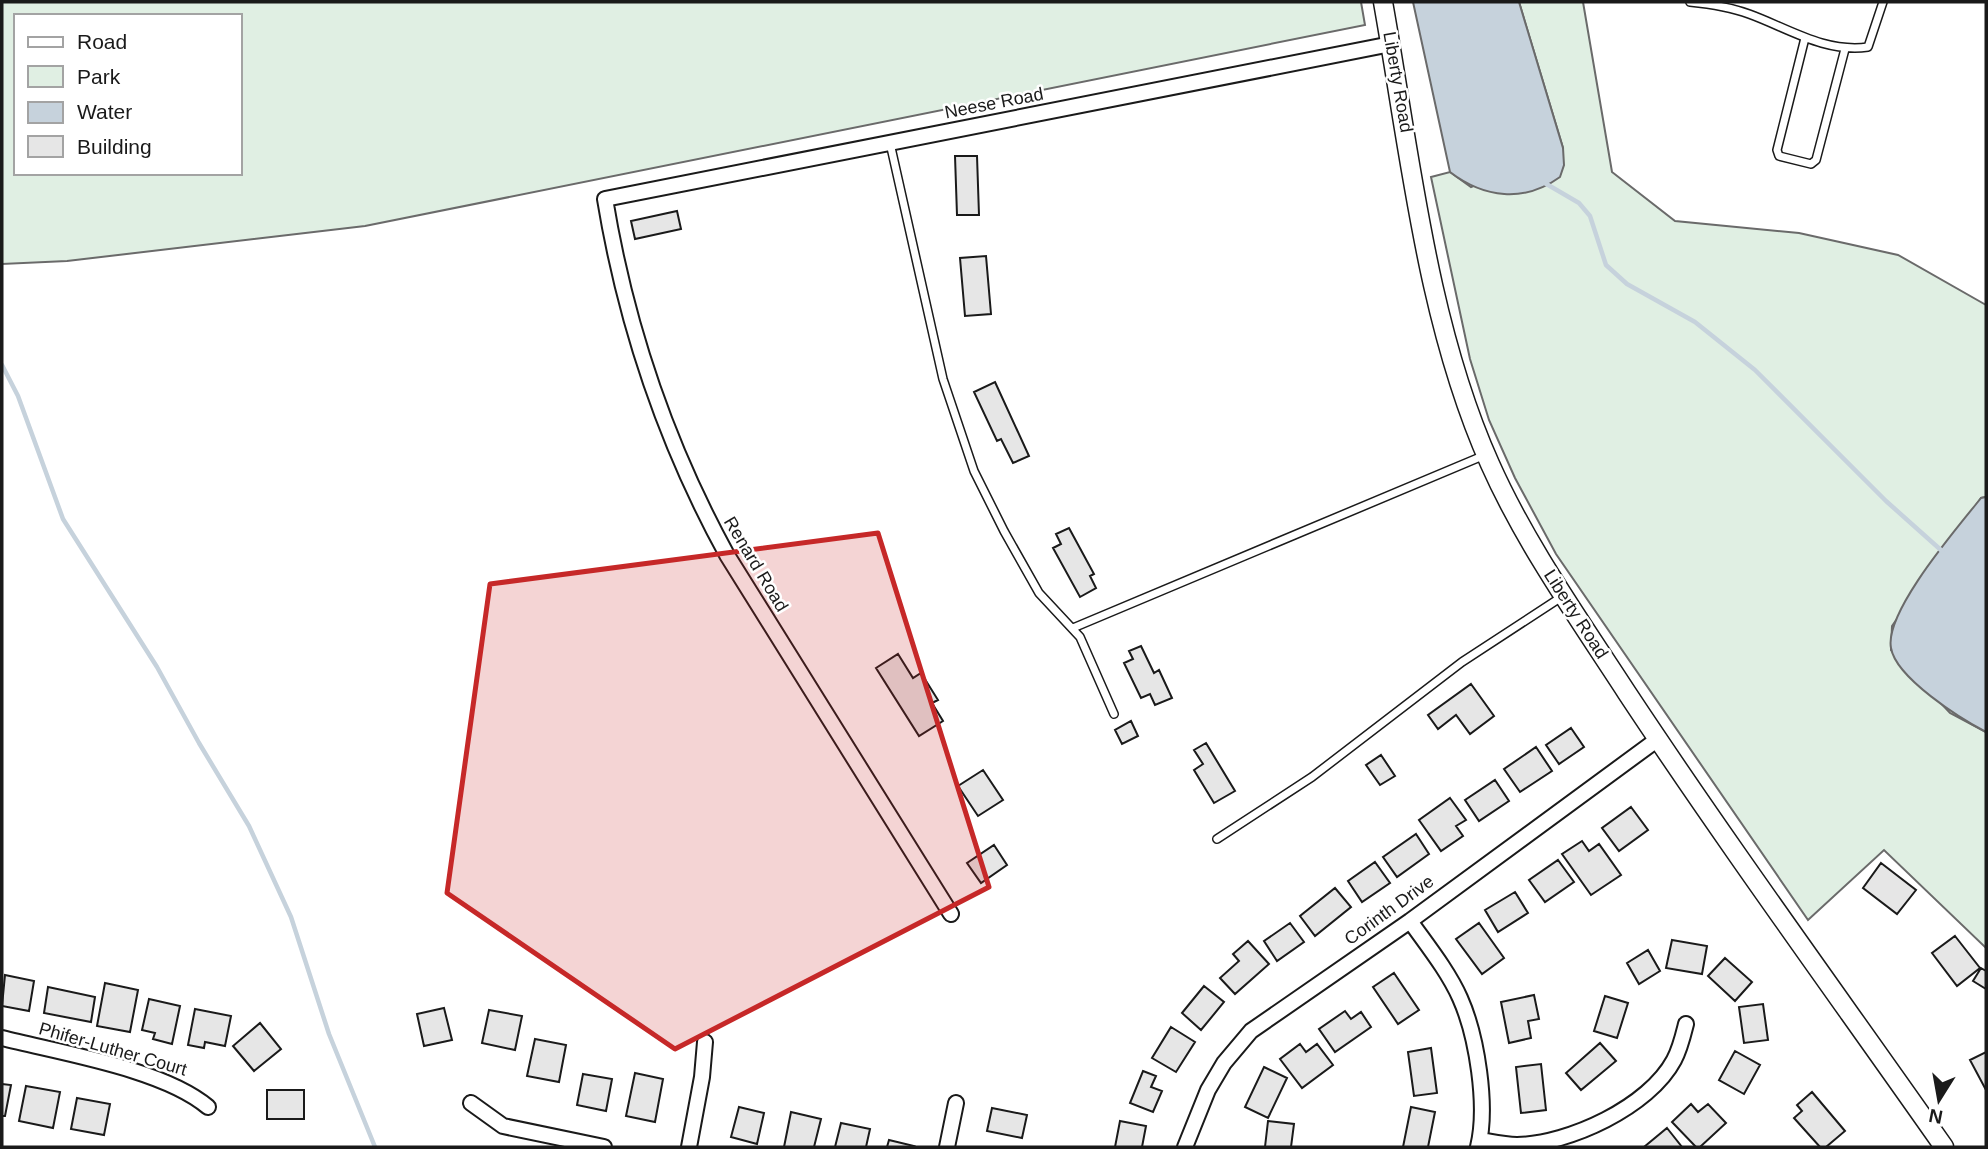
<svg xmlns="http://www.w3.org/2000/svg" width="1988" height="1149" font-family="Helvetica,sans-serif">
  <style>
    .green { fill: #e0efe3; stroke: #6a6a6a; stroke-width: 2; fill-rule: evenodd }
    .water { fill: #c6d2dc; stroke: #6a6a6a; stroke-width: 2 }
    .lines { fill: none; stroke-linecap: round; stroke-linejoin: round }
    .stream { stroke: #c6d2dc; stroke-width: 4.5 }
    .building { fill: #e6e6e6; stroke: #1a1a1a; stroke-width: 2 }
    .service-casing { stroke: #1a1a1a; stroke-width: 10 }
    .minor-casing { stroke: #1a1a1a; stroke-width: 18 }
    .tertiary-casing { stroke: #1a1a1a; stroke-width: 21 }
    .service { stroke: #fff; stroke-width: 7 }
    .minor { stroke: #fff; stroke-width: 14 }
    .tertiary { stroke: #fff; stroke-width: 18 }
    .marked { fill: #c62828; fill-opacity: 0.2; stroke: #c62828; stroke-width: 5; stroke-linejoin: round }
    .labels { text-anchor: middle; stroke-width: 5; stroke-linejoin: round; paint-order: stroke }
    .street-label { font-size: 18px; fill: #1a1a1a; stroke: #fff }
  </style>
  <rect width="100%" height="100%" fill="#fff"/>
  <!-- green -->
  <path class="green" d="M2,2h1359l4,23 -1000,201 -298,35 -65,3zM16,16h224v157h-224z
    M1519,2h64l29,170 63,49 124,12 99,22 88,50v192l-5,1 -89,128 -1,24 59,63 36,19v216l-102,-98 -76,70 -252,-366 -41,-76 -26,-58 -19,-61 -39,-182 19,-5 21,15 92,-39z"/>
  <!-- water -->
  <path class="water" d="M1413,2h106l44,146 1,17 -4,12c-36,26 -76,21 -110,-5z
    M1986,497v235c-25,-13 -90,-54 -95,-84 -7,-36 67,-121 90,-150z"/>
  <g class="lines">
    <!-- stream -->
    <path class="stream" d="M1543,182l36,21 11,13 16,49 21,19 68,38 60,48 131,131 56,50
      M2,365l16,31 45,123 94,148 42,76 50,83 42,91 38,117 46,113"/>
  </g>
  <!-- building -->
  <path class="building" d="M955,156h22l2,59h-22z
    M677,211l4,18 -46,10 -4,-18z
    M986,256l5,58 -26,2 -5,-58z
    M995,382l34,74 -16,7 -12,-24 -4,2 -23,-49z
    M1069,528l25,46 -4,2 6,12 -16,9 -27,-49 8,-4 -5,-10z
    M1141,646l13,27 5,-3 13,28 -17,7 -5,-11 -9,4 -17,-35 9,-4 -4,-8z
    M898,654l15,24 8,-5 17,27 -6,3 11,18 -24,15 -43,-68z
    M1471,684l23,32 -24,18 -14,-19 -18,14 -10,-14z
    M1131,721l7,15 -16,8 -7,-14z
    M1571,728l13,19 -25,17 -13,-19z
    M1206,743l29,48 -21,12 -20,-33 9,-6 -9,-14z
    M1536,747l16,24 -32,21 -16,-23z
    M1381,755l14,21 -15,9 -14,-20z
    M983,770l20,30 -25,16 -20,-30z
    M1495,780l14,21 -30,20 -14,-21z
    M1450,798l16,22 -10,6 7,10 -22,15 -22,-31z
    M1631,807l17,23 -29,21 -17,-23z
    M1416,834l13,20 -32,23 -14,-20z
    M1582,841l7,10 10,-7 22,31 -30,20 -29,-41z
    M994,845l13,20 -26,18 -14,-20z
    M1558,860l16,22 -29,20 -16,-22z
    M1375,862l15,21 -28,19 -14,-21z
    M1881,863l35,27 -19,24 -34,-26z
    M1335,888l16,19 -36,29 -15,-20z
    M1515,892l13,21 -30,19 -13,-22z
    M1290,923l14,19 -27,19 -13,-20z
    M1479,923l25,35 -22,16 -26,-35z
    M1955,936l25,32 -23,18 -25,-33z
    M1672,940l35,6 -5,28 -36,-6z
    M1248,941l21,23 -34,30 -15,-16 19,-17 -6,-7z
    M1648,950l12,21 -21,13 -12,-21z
    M1725,958l27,24 -17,19 -27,-25z
    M1981,968l5,3v18l-13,-8z
    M1394,973l25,37 -21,14 -25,-37z
    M5,975l29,6 -5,30 -27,-5z
    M105,983l33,7 -8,42 -33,-6z
    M1204,986l20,16 -23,28 -19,-17z
    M48,987l47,10 -4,25 -47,-9z
    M1534,995l5,24 -11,2 3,17 -22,5 -8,-41z
    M1605,996l23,7 -11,35 -23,-7z
    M149,999l31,7 -8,38 -19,-5 2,-6 -13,-3z
    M1763,1004l5,36 -24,3 -5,-36z
    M444,1008l8,32 -28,6 -7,-32z
    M195,1009l36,7 -6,30 -20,-4 -1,6 -16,-3z
    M489,1010l33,6 -7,34 -33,-7z
    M1345,1011l6,8 10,-7 10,15 -36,25 -16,-23z
    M260,1023l21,26 -27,22 -21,-25z
    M1171,1027l24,15 -19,30 -24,-14z
    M535,1039l31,6 -7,37 -32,-6z
    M1600,1043l16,18 -35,29 -15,-17z
    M1300,1044l6,8 11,-8 16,21 -31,23 -22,-29z
    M1431,1048l6,45 -23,3 -6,-44z
    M1735,1051l25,14 -16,29 -25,-14z
    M1986,1052v38l-16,-30z
    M1541,1064l5,46 -25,3 -5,-46z
    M1264,1067l23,11 -19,40 -23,-11z
    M1143,1071l13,5 -5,11 11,4 -9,21 -23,-9z
    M635,1073l28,6 -8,43 -29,-6z
    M583,1074l29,5 -6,32 -29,-6z
    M2,1084l9,1 -6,31h-3z
    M26,1086l34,6 -7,36 -34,-7z
    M267,1090h37v29h-37z
    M1812,1092l33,39 -19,16h-6l-26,-29 8,-7 -5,-6z
    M77,1098l33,6 -6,31 -33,-6z
    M1691,1104l7,8 10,-8 18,19 -26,24h-4l-24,-25z
    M739,1107l25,6 -7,31 -26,-7z
    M1411,1107l24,5 -7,35h-25z
    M992,1108l35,7 -5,23 -35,-7z
    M791,1112l30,7 -7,28h-30z
    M1120,1121l26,5 -4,21h-27z
    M1268,1121l26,3 -3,23h-26z
    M841,1123l29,6 -4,18h-31z
    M1667,1128l15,19h-38z
    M889,1140l25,6 -1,1h-26z"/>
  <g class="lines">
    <defs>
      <path id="service" d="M1690,2c20,2 40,5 59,12 39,14 75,39 119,33l15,-45
        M1805,38l-28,112 2,6 32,8 5,-4 29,-111
        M890,143l53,236 31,92 30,60 35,62 41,44 34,77
        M1073,628l412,-173
        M1217,839l95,-62 150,-115 101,-66"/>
      <path id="minor" d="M951,914l-224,-359c-62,-113 -101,-229 -122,-356l786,-155
        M1410,921c17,24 38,50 50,77 17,38 28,108 18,149
        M2,1038c59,15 161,31 206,69
        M471,1103l32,23 101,21
        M1480,1140c12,2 25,5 37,5 52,-1 132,-38 157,-85 6,-11 9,-24 12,-36
        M689,1147l13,-70 3,-35
        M947,1147l9,-44
        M1185,1147l23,-57 16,-27 27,-32 159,-110 248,-182"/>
      <path id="tertiary" d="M1383,2c27,151 44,322 107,462 36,81 89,155 137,229 102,154 211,303 317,454"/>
    </defs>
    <!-- service casing -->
    <use href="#service" class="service-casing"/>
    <!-- minor casing -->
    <use href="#minor" class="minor-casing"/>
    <!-- tertiary casing -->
    <use href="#tertiary" class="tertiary-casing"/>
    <!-- service -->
    <use href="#service" class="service"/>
    <!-- minor -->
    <use href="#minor" class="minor"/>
    <!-- tertiary -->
    <use href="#tertiary" class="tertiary"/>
  </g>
  <!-- marked area -->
  <path class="marked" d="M878,533l111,354 -314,162 -228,-156 43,-309z"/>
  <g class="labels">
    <!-- street labels -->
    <g class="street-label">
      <text transform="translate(1398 82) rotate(80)" y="6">Liberty Road</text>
      <text transform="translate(994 103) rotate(-11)" y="6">Neese Road</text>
      <text transform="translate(756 564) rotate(59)" y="6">Renard Road</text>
      <text transform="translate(1576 614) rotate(57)" y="6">Liberty Road</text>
      <text transform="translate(1389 910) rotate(-36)" y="6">Corinth Drive</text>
      <text transform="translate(113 1049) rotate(16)" y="6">Phifer-Luther Court</text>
    </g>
  </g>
  <!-- border -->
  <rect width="1988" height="1149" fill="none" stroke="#1a1a1a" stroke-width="7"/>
  <!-- legend -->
  <rect x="14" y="14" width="228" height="161" fill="#ffffff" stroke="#a3a3a3" stroke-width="2"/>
  <rect x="28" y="37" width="35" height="10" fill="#ffffff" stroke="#a3a3a3" stroke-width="2"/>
  <text x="77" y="49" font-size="21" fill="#1a1a1a">Road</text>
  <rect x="28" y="66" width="35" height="21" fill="#e0efe3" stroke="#a3a3a3" stroke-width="2"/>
  <text x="77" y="84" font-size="21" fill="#1a1a1a">Park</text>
  <rect x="28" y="102" width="35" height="21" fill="#c6d2dc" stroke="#a3a3a3" stroke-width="2"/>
  <text x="77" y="119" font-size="21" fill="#1a1a1a">Water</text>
  <rect x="28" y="136" width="35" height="21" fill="#e6e6e6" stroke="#a3a3a3" stroke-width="2"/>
  <text x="77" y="154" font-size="21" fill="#1a1a1a">Building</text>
  <!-- north arrow -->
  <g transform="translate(1939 1100) rotate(191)" stroke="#ffffff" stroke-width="5" paint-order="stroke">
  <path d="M0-5L12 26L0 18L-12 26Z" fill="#1a1a1a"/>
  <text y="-10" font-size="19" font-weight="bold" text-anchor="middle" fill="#1a1a1a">N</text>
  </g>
</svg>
